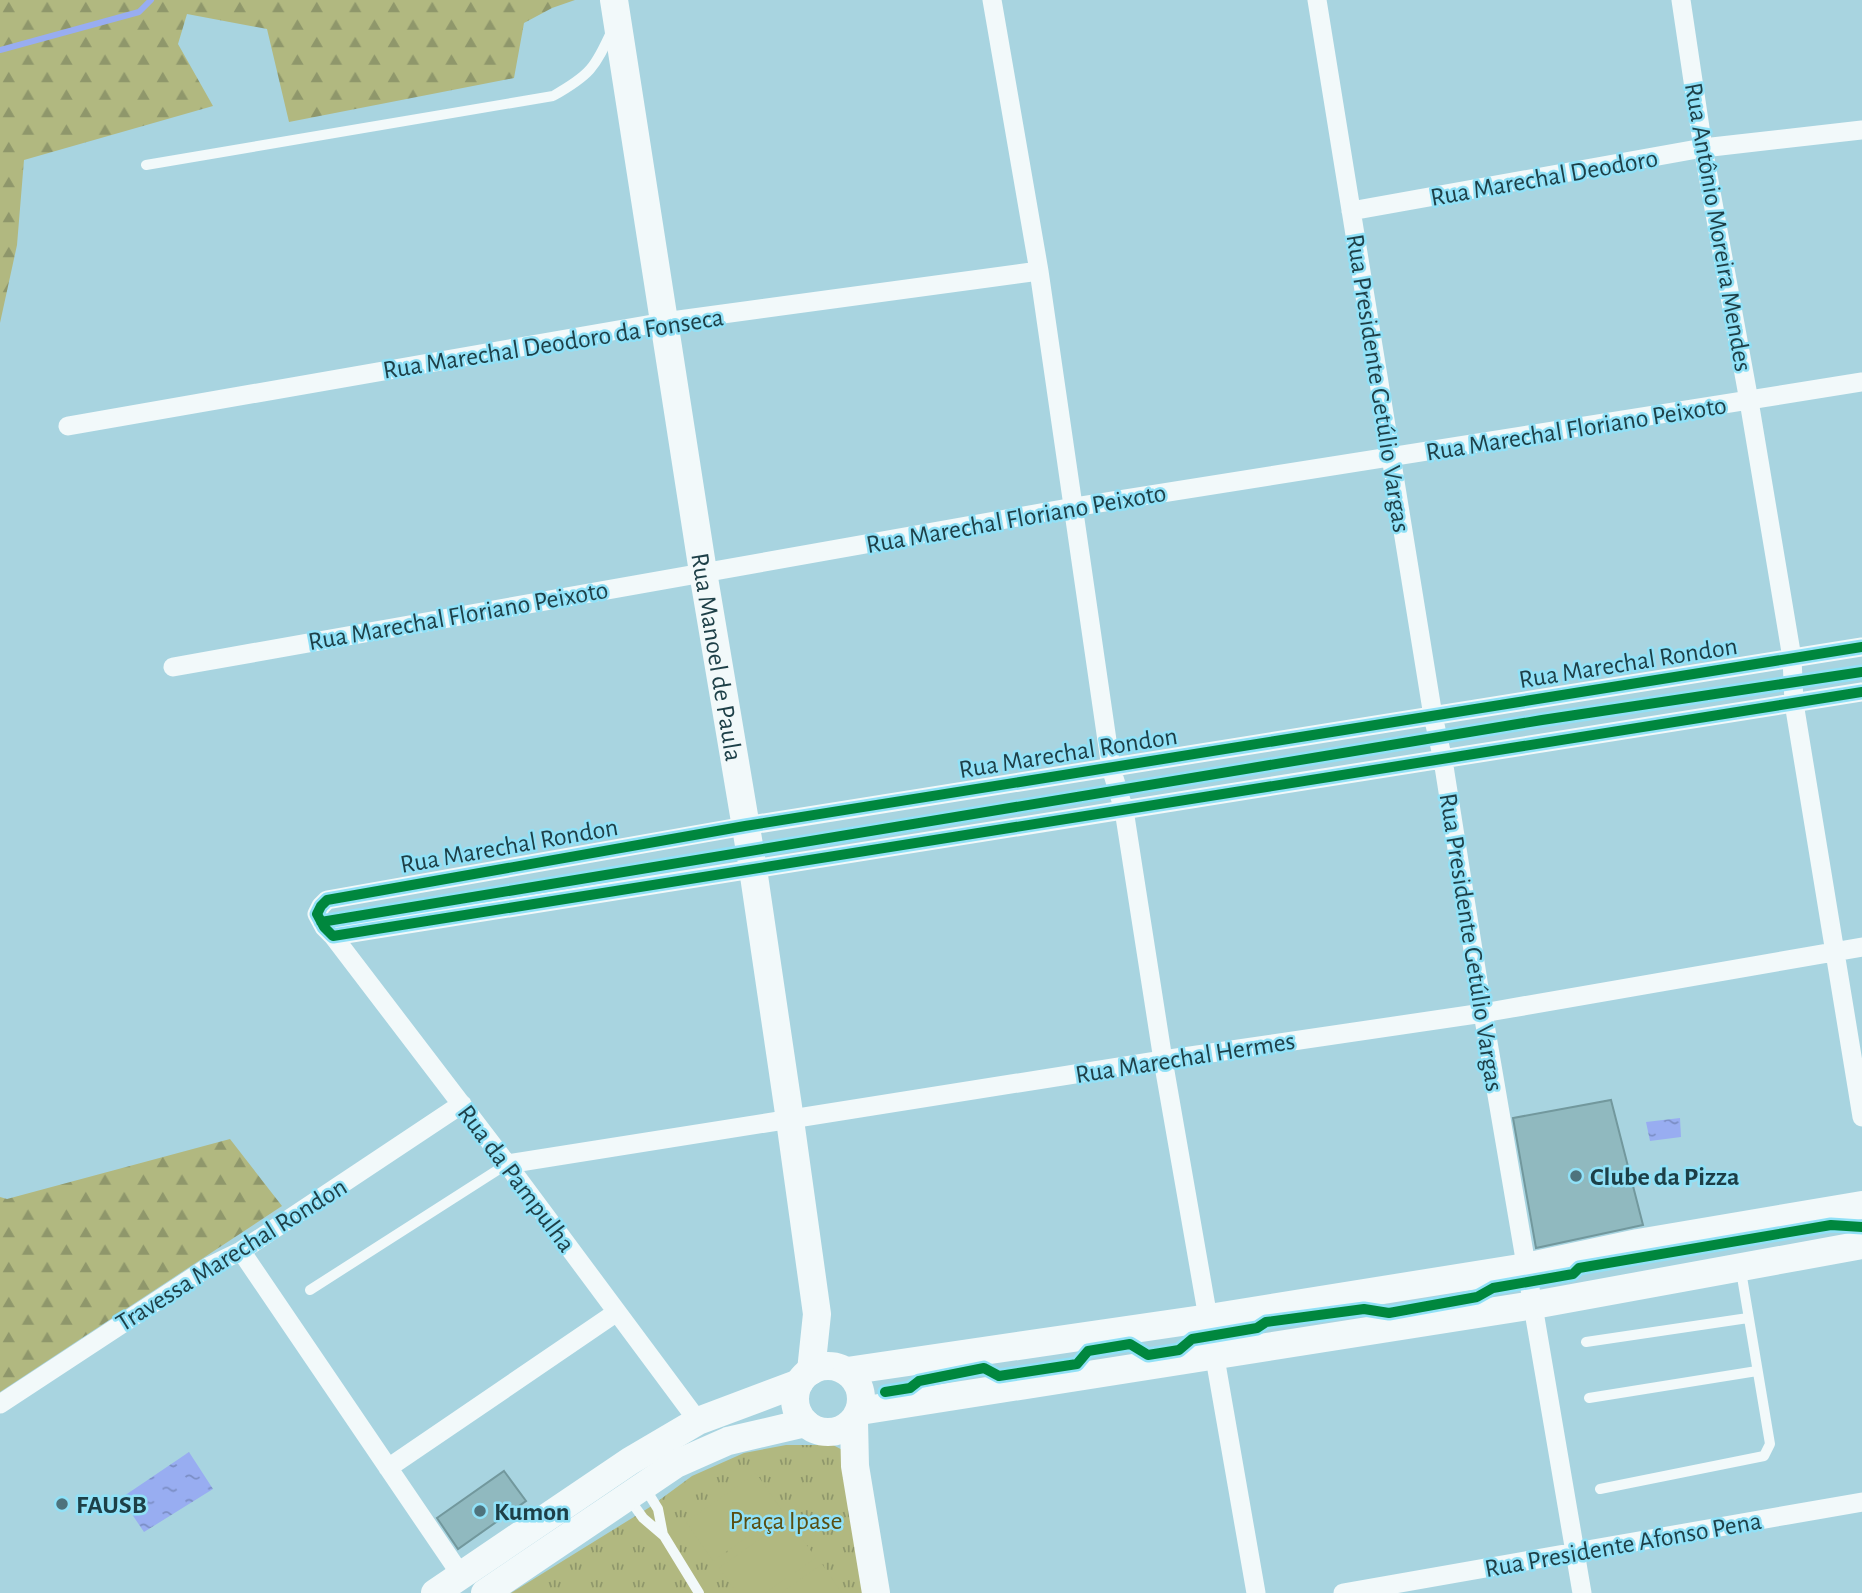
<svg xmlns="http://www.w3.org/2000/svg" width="1862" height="1593" font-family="'Alegreya Sans',sans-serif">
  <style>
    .grass { fill: url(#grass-tufts) }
    .forest { fill: url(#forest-firs) }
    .pitch { fill: #b1b880 }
    .water { fill: url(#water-ripples) }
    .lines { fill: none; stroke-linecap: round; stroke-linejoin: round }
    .stream { stroke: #98adf1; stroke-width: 6 }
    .building { fill: #90b9bf; stroke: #72989d; stroke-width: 2 }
    .lane { stroke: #f2f9fa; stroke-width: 10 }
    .street { stroke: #f2f9fa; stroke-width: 19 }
    .secondary { stroke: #f2f9fa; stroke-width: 28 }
    .cycleway-casing { stroke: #91e1f7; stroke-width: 15 }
    .cycleway { stroke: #00873e; stroke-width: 10 }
    .poi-dot { fill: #4e737d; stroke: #91e1f7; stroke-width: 2.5 }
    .labels { text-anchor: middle; stroke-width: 5; stroke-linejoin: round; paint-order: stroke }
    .street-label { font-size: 26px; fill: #1d3f47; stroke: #91e1f7 }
    .poi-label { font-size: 26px; font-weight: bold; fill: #1d3f47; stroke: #91e1f7; text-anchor: start }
    .park-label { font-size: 26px; fill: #594d10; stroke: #91e1f7 }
  </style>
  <defs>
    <pattern id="grass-tufts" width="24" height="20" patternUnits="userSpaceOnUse" patternTransform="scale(1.75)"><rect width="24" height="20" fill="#b1b880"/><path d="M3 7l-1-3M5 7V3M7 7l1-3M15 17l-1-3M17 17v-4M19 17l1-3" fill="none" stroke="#8f976b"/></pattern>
    <pattern id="forest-firs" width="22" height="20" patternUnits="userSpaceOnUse" patternTransform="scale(1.75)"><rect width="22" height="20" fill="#b1b880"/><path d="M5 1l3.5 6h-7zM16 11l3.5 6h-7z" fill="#8f976b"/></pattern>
    <pattern id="water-ripples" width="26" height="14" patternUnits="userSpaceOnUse" patternTransform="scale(1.75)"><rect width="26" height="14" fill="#98adf1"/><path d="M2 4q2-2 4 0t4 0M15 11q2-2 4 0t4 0" fill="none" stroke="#7b8ec5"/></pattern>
  </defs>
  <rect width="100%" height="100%" fill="#a8d4e0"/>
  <!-- grass -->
  <path class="grass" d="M786,1445h47l19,10 20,138h-361l139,-86 42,-31 52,-23z"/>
  <!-- forest -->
  <path class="forest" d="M0,0h575l-23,8 -28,15 -10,55 -225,44 -22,-93 -80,-15 -9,30 35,62 -189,54 -7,85 -17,78z
    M230,1139l52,67 -282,186v-195l7,2z"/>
  <!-- pitch -->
  <path class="pitch" d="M756,1473l27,39 -70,49 -27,-39z
    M788,1519l28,39 -51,35h-28l-18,-25z
    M822,1564l20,29h-61z"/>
  <!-- water -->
  <path class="water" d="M1680,1118l1,19 -31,4 -4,-19z
    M189,1452l24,37 -69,43 -23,-34z"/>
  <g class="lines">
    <!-- stream -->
    <path class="stream" d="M0,50l139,-38 12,-12"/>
  </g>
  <!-- building -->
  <path class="building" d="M1611,1100l32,125 -107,23 -23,-130z
    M504,1471l22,30 -68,48 -21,-31z"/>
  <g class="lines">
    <!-- lane -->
    <path class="lane" d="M146,165l407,-69c37,-21 42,-28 59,-66
      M310,1290l197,-126
      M1586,1342l162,-24
      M1589,1398l168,-27
      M645,1488l13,21 5,26
      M1600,1489l164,-33 6,-12 -29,-173
      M630,1500l13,18 21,18 35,57"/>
    <!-- street -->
    <path class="street" d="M992,0l47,271 72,497 13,42 39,250 93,533
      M1317,0l116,716 10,44 40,253 99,580
      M1681,0l22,148 46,253 43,257 2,45 68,414
      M1351,211l352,-63 159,-18
      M68,426l596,-104 375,-51
      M173,667l901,-160 788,-125
      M333,936l1529,-244
      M507,1164l656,-104 320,-47 379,-66
      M241,1251l220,324
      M0,1404l210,-138 31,-15 221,-147
      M698,1421l-191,-257 -174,-228 -9,-9 -7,-13 4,-8 6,-6 418,-74 1117,-179
      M388,1468l229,-156
      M1343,1593l519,-91"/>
    <!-- secondary -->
    <g class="secondary">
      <path id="s1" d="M614,0l89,572 50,297 37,251 27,194 -6,57"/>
      <circle cx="828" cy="1399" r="33"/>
      <path d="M847,1371l362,-53 317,-51 112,-24 224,-38"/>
      <path d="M860,1411l674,-106 328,-60"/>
      <path d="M854,1421l1,45 21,127"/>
      <path d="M435,1593l195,-132 68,-40 101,-38"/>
      <path d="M485,1593l191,-129 52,-23 77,-18"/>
    </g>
    <defs>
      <path id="cycleway" d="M1862,647l-1117,179 -418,74 -6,6 -4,8 7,13 9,9 1529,-244
        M321,922l1221,-202 320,-48
        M885,1392l25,-4 9,-7 65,-13 15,8 78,-12 11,-13 42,-7 18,11 31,-5 13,-11 65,-11 9,-6 98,-13 25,4 88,-16 16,-9 80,-14 6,-6 252,-43 31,2"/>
    </defs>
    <!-- cycleway casing -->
    <use href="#cycleway" class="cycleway-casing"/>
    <!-- cycleway -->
    <use href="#cycleway" class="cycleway"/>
  </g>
  <!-- markers -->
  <g class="poi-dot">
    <circle cx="1576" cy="1176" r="7"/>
    <circle cx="62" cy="1504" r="7"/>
    <circle cx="480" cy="1511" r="7"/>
  </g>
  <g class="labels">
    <!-- street labels -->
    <g class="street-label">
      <text transform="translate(1544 177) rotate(-10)" y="9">Rua Marechal Deodoro</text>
      <text transform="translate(1719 227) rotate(80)" y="9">Rua Antônio Moreira Mendes</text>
      <text transform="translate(553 343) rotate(-9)" y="9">Rua Marechal Deodoro da Fonseca</text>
      <text transform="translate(1379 383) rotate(81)" y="9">Rua Presidente Getúlio Vargas</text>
      <text transform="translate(1576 428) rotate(-9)" y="9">Rua Marechal Floriano Peixoto</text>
      <text transform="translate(1016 518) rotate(-10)" y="9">Rua Marechal Floriano Peixoto</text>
      <text transform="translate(458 615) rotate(-10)" y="9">Rua Marechal Floriano Peixoto</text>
      <text dy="9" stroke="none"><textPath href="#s1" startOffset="665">Rua Manoel de Paula</textPath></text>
      <text transform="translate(1628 662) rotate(-9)" y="9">Rua Marechal Rondon</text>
      <text transform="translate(1068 752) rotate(-9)" y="9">Rua Marechal Rondon</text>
      <text transform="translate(509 845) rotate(-10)" y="9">Rua Marechal Rondon</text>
      <text transform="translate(1472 942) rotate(81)" y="9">Rua Presidente Getúlio Vargas</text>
      <text transform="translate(1185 1057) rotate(-9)" y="9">Rua Marechal Hermes</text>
      <text transform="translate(517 1178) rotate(53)" y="9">Rua da Pampulha</text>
      <text transform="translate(231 1254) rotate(-32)" y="9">Travessa Marechal Rondon</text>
      <text transform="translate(1623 1544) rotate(-10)" y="9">Rua Presidente Afonso Pena</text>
    </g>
    <!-- poi labels -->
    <g class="poi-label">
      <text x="1590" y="1185">Clube da Pizza</text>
      <text x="76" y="1513">FAUSB</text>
      <text x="494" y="1520">Kumon</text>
    </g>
    <!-- park labels -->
    <g class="park-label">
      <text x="786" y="1529">Praça Ipase</text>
    </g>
  </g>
</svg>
